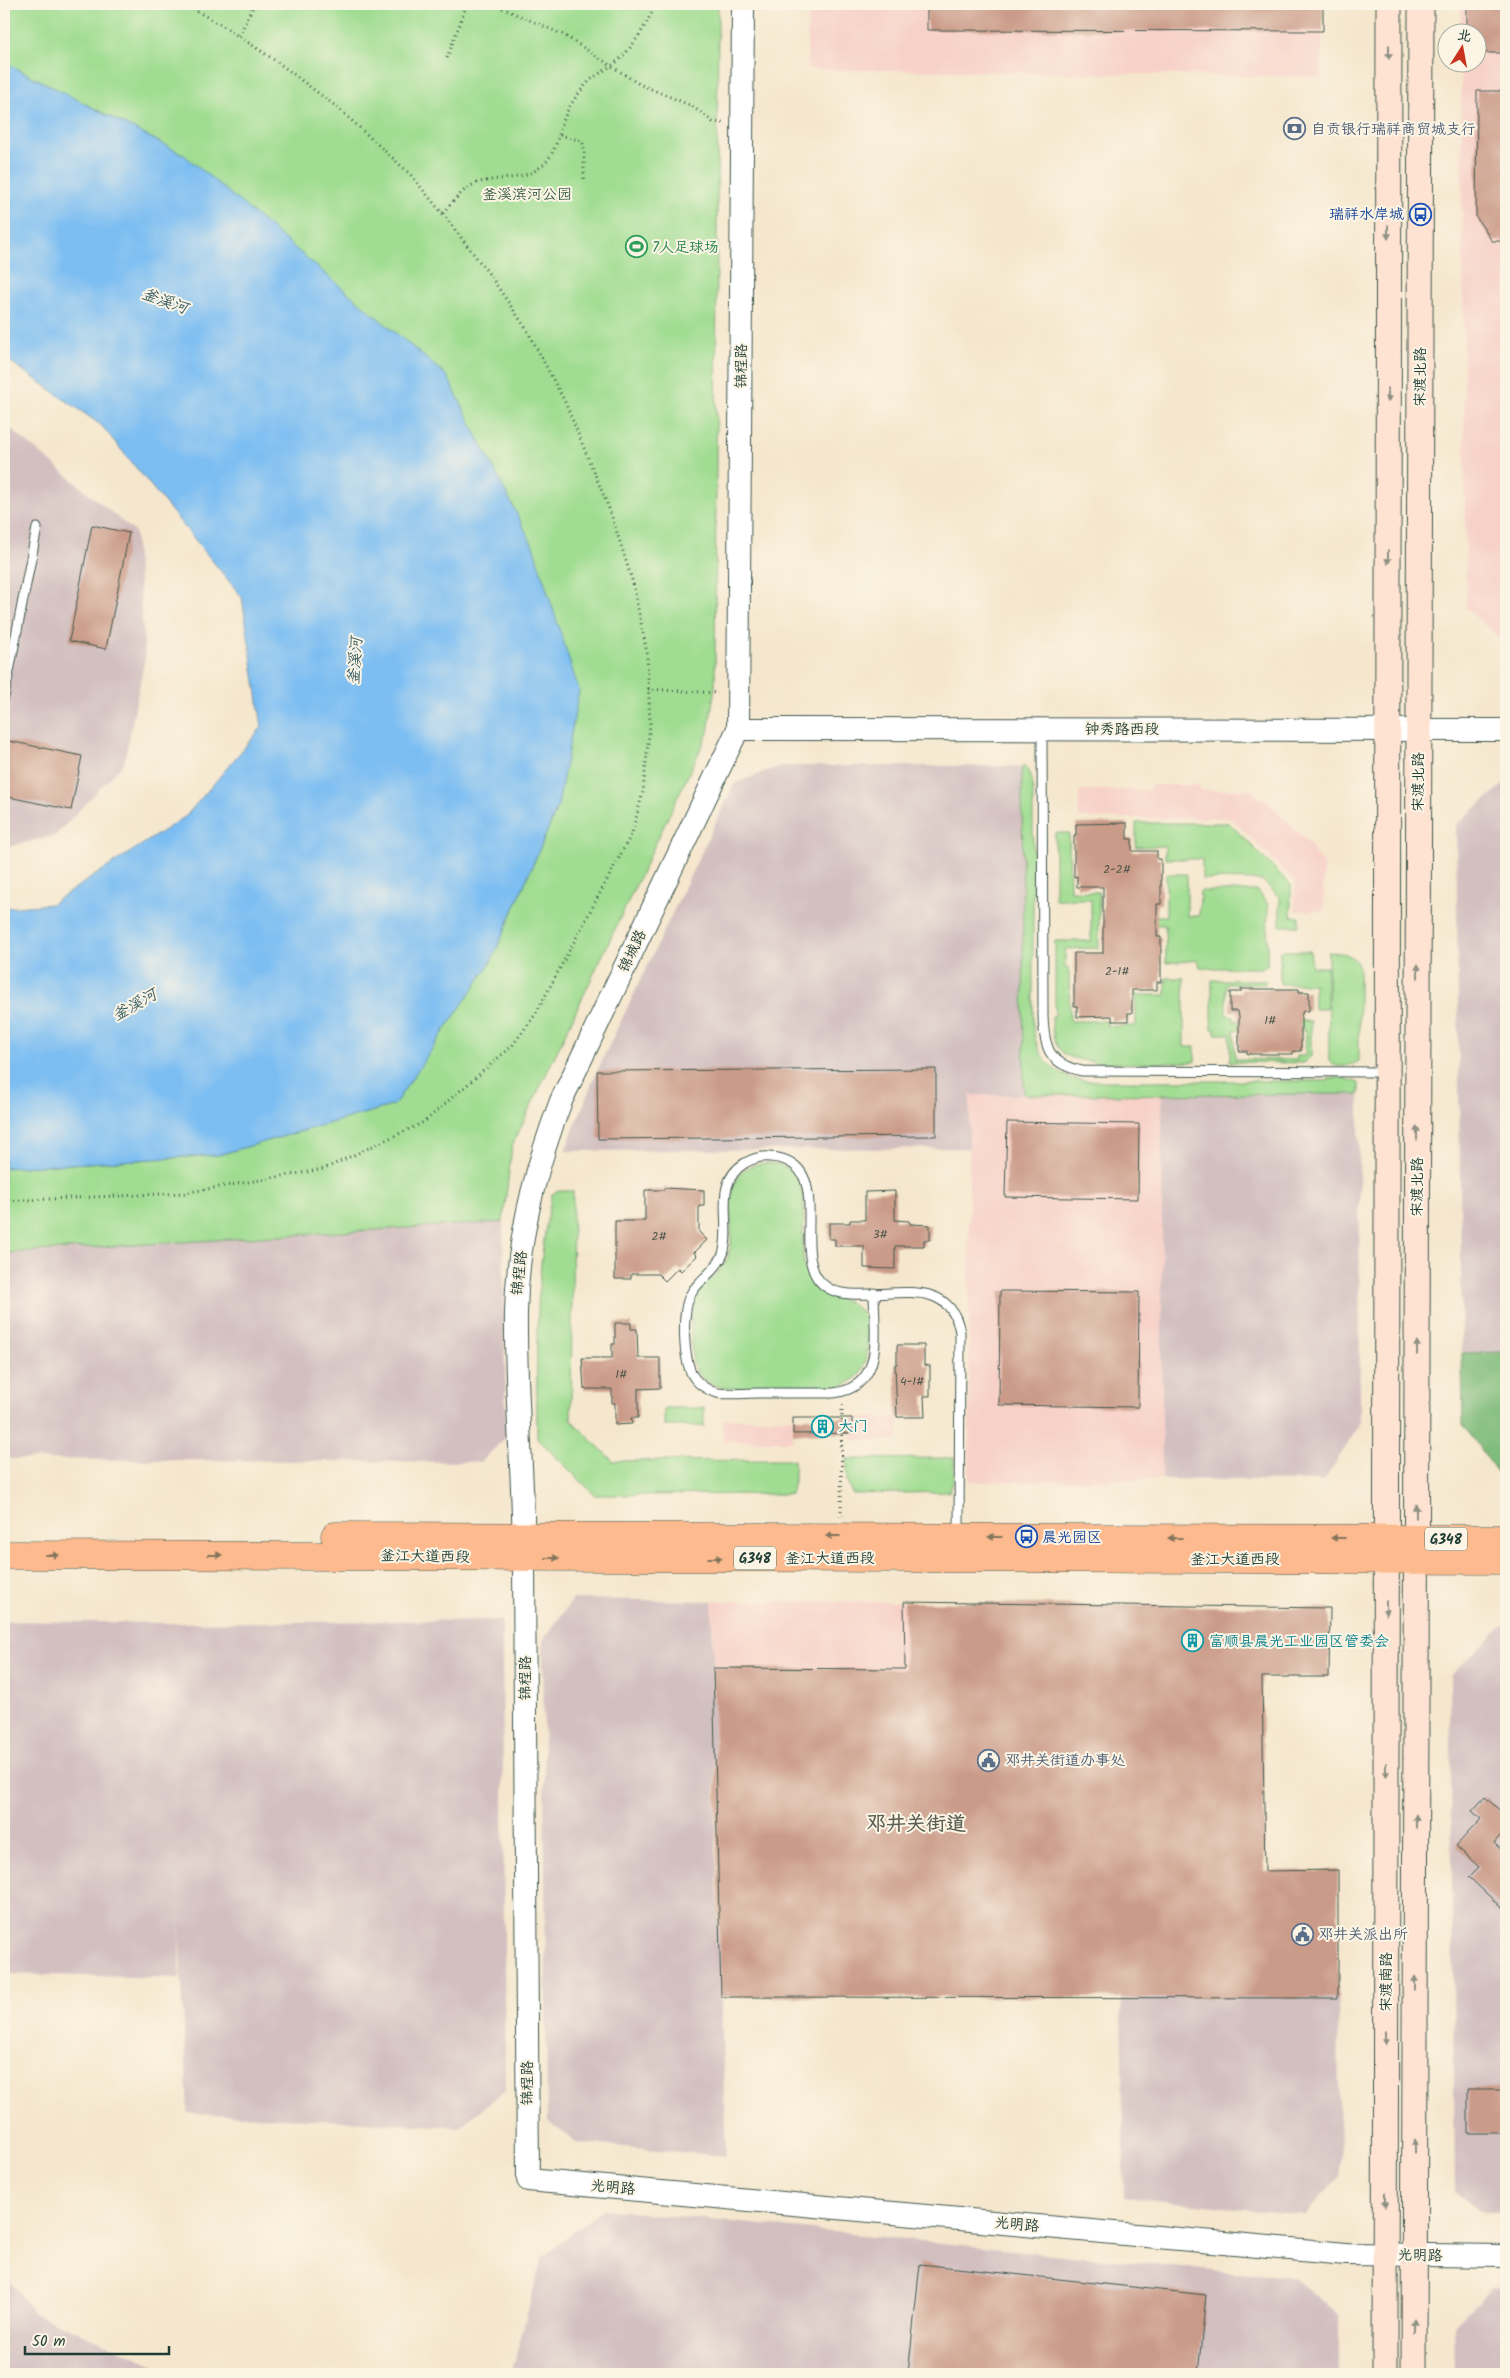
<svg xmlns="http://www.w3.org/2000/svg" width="1510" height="2378" font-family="Kalam,'LXGW WenKai TC',sans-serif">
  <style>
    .built { fill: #f7d1c8 }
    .industrial { fill: #d2bfc0 }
    .green { fill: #a0dd92; stroke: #608d63 }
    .forest { fill: #80bc7c; stroke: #507c58 }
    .water { fill: #7dbef2; stroke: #4e7e93 }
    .building { fill: #cb9b89 }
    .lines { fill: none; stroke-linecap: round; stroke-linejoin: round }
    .service-casing { stroke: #3f564b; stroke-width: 11 }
    .tertiary-casing { stroke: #3f564b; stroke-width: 24 }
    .secondary-casing { stroke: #3f564b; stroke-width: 27 }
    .trunk-casing { stroke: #3f564b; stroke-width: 29 }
    .path { stroke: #3f564b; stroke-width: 3; stroke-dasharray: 1 4; stroke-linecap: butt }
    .service { stroke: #fff; stroke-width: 9 }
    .tertiary { stroke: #fff; stroke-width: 22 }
    .secondary { stroke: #fee3d2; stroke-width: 25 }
    .trunk { stroke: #fcba8e; stroke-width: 28 }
    .oneway { fill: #8e9083 }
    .oneway2 { fill: #82755c }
    .labels { text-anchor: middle; stroke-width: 4; stroke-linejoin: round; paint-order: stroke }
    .number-label { font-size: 12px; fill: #4a5449 }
    .shield { fill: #fcf5e5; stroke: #617469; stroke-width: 1 }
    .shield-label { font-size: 14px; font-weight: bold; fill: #1f3d34 }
    .service-label { font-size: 15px; fill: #4e5e75; stroke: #fcf5e5; text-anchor: start }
    .park-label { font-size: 15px; fill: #395d47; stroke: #fcf5e5 }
    .transit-label { font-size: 15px; fill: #164399; stroke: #fcf5e5; text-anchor: end }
    .leisure-label { font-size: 15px; fill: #27864d; stroke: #fcf5e5; text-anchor: start }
    .street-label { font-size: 15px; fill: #1f3d34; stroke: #fcf5e5 }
    .culture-label { font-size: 15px; fill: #0d838f; stroke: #fcf5e5; text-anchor: start }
    .water-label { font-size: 16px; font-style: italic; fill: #365d64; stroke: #fcf5e5 }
    .district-label { font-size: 20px; font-weight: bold; fill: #5b5e52; stroke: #fcf5e5 }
  </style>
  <rect width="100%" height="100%" fill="#fcf5e5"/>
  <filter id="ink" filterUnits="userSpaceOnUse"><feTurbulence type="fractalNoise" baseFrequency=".02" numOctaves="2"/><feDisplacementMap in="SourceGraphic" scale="10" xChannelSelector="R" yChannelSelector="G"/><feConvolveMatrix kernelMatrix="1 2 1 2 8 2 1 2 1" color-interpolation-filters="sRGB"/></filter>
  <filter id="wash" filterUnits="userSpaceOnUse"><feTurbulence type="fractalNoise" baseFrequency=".0096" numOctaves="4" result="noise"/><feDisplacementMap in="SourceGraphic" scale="20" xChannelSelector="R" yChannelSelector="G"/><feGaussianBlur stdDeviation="1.12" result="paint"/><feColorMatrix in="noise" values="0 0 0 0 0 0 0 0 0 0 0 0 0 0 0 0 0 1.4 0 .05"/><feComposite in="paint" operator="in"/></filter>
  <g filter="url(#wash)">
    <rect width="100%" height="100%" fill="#f5e7ce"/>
    <!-- built -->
    <path class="built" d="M808,4h515l-2,73 -514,-8z
      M1461,4h45v640l-40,-36 -5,-545 17,-1v-30h-17z
      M1150,785h50v5h51l9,9 2,-2 52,52 -1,3 10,10 1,49h-29v-29l-64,-64h-152v-28h71z
      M969,1095h193v384l-193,3z
      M899,1417v23h-47v-22z
      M793,1418v23h-70v-22z
      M712,1601l192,1 1,67 -192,-1z"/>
    <!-- industrial -->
    <path class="industrial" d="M4,423l131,109 10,126 -21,105 -68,72 -52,13z
      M779,766h243l2,329h-54l-1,53 -404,3 32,-80 137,-287z
      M1506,782v570l-44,1 -6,-528z
      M1359,1094l1,330 -36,57 -162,-2v-384z
      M503,1222l3,215 -25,25 -477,-3v-206z
      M573,1599l139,2 4,243 10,312 -148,-13 -31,-22 -4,-481z
      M502,1620l3,471 -46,36 -271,-14 -10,-208 2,73 -176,-4v-353l168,2z
      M1504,1625h2v588l-23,-1 -28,-20 -5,-516z
      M1121,1997l217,1 2,178 -35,39 -181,-18z
      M602,2209l692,69 46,38v58h-829l31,-116z
      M4,2272l30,41 142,61h-172z
      M1491,2288h15v86h-51l-1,-49z"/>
    <!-- green -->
    <path class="green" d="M4,4h714l-3,683 -7,46 -196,413 -9,76 -499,31v-85l214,-13 176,-50 97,-143 67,-156 -374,-651 -180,-93z
      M1025,765l6,10 2,11v242c4,31 22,50 54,53h241l1,-3h15l15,5v11l-335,1 -2,-329z
      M1136,823h93l62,62v31l8,1v9h-19v-28l-18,-18 -60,-1v-20h-37v-13l-29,1z
      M1055,833h14l1,58 29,1v56l-34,1v19l4,1 1,52h37v5h29v-31h30v-17h18v69h11v15c-27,0 -117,7 -133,-10 -10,-10 -10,-23 -10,-36h3v-75h36v-42h-36z
      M1166,874h21v42h12l1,-25h57l11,13 -1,62 -4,2h-60l-3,-1 -2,-7 -32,3 -1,-38h-35v-9h36z
      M1280,951h30l2,16h15v42h-13v-25h-34z
      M1328,952c14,1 25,0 31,15v94c-9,5 -23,9 -30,0z
      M1212,980h53v4h-39v31l8,1v5h6v9h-6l1,29 62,1v-4h8l1,-26h-7v-9h12v35l-7,7 -74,-1v-28h-15v-5h-3z
      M767,1163c59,3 26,72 39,108 12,32 36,21 53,39 9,9 10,21 9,32 0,24 -9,43 -35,45l-106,1c-35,-5 -36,-25 -36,-56 0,-11 -1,-23 4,-33 8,-17 26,-25 33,-42 11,-32 -15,-91 39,-94z
      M559,1191h14l-2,229 42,41 181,-1v22l-4,12 -195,1 -58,-57c0,-82 -3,-163 15,-244z
      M664,1408h40v18h-40z
      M954,1458v20l-5,14 -97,2 -5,-14v-21z"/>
    <!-- forest -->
    <path class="forest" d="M1506,1352v133l-43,-61 -1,-71z"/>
    <!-- water -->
    <path class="water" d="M4,62l180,93 263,221 86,170 46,145 -21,115 -67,156 -97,143 -176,50 -214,13v-260l47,-4 135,-88 76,-89 -20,-130 -141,-172 -97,-68z"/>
    <g id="blocks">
      <!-- building -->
      <path class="building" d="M927,4h396v27l-396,-1z
        M1467,4h39v49h-23l-5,-4v-17h-11z
        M1477,91h29v150h-14l-16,-24z
        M92,525l37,8 -23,116 -37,-8z
        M4,740l78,16 -11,54 -67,-14z
        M1127,823v16h5v12h25v8h4v45h-4v33h4v45h-4v8h-25v23h-4v8h-16v-5l-35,1v-11h-3v-53h29v-66h-26v-11l-3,1v-42h2v-11z
        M1241,989h58v3h10v19h-6l-2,5v35h-8v3h-46v-3h-8v-35l-2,-5h-7v-19h11z
        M936,1069v67l-338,3 -1,-68z
        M1007,1122l132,2 -1,75 -133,-2z
        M664,1188l40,2v16h-5v26l8,8 -13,13 3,3 -16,15 -3,-3 -13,13 -7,-7h-27v5h-16v-58h30v-31h19z
        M895,1191v29l14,1 1,3 20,1v15h-6v6h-29v23l-31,-1v-22h-29v-7h-6v-16h21v-3h15v-28z
        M1000,1291l139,1 -1,115 -139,-2z
        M615,1323h16v6h6l1,29h22v30l-22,1v29h-7l1,6 -17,1v-22h-3v-14h-28l-2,-31h30v-14h3z
        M897,1345h27v20l6,1v30h-6l1,21h-28l-2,-53h2z
        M793,1418h59v15l-59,1z
        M904,1602l426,6 -1,69h-67l3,194 73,-1v128l-617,-1 -8,-329 192,1z
        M1485,1797l21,19v13l-12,14 12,11v58l-37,-35 10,-10 -23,-21 25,-27 -9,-8z
        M1468,2089h38v44h-38z
        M920,2264l286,31 -8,79h-290z"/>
    </g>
  </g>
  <g filter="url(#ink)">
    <use href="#blocks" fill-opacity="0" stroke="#3f564b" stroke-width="1"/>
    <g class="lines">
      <defs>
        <path id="service" d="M4,697l33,-169
          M1042,729l1,287c1,32 6,48 39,55l304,1
          M874,1293c0,39 12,93 -40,100 -25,0 -51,0 -76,0 -13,0 -28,2 -41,0 -8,-2 -17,-8 -22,-14 -13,-16 -14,-71 -3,-87 9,-14 25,-22 31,-38 10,-30 -12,-70 22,-91 7,-4 17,-7 25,-6 78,5 2,123 72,136 42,8 107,-22 118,39l-1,202"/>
        <path id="tertiary" d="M743,4l-5,725 -177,372c-26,68 -44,139 -45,212 -1,84 8,167 8,251 1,205 3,410 4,616l818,74 160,2
          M738,729l768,1"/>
        <path id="secondary" d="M1385,2374l4,-2370
          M1414,2374l7,-2370"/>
        <path id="trunk" d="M335,1536l1171,3
          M4,1555l1502,5"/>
      </defs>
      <!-- service casing -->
      <use href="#service" class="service-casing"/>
      <!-- tertiary casing -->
      <use href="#tertiary" class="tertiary-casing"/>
      <!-- secondary casing -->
      <use href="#secondary" class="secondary-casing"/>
      <!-- trunk casing -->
      <use href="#trunk" class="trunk-casing"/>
      <!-- path -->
      <path class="path" d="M493,4l71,31 75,49 53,22 21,16 10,1
        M239,36l15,-32
        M447,58l20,-54
        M560,135l22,6 2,5v33
        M443,213c10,-11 20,-25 34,-30 21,-7 42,-1 62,-15 21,-15 18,-39 30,-60 6,-10 14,-22 24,-30 9,-7 22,-13 30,-22 13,-14 26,-35 32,-52
        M648,689l70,4
        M4,1201l180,-8 140,-24 100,-47 88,-76 23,-31 97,-182 11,-41 7,-68 -3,-71 -14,-70 -23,-72 -45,-109 -38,-72 -38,-56 -43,-56 -36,-44 -72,-66 -62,-47 -56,-37 -36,-20
        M841,1516l1,-111"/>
      <!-- service -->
      <use href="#service" class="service"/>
      <!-- tertiary -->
      <use href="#tertiary" class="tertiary"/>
      <!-- secondary -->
      <use href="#secondary" class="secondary"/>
      <!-- trunk -->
      <use href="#trunk" class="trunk"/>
    </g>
    <!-- one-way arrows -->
    <defs><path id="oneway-solid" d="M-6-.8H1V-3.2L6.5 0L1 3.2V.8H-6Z" transform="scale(1.25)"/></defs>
    <g class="oneway">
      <use href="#oneway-solid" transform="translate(1389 52) rotate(90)"/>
      <use href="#oneway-solid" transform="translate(1388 232) rotate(90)"/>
      <use href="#oneway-solid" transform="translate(1388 395) rotate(90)"/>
      <use href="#oneway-solid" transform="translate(1388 557) rotate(90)"/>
      <use href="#oneway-solid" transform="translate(1418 971) rotate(-90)"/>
      <use href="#oneway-solid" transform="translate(1417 1133) rotate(-90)"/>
      <use href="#oneway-solid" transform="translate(1417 1348) rotate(-90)"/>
      <use href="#oneway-solid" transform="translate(1416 1511) rotate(-90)"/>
      <use href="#oneway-solid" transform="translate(1386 1608) rotate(90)"/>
      <use href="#oneway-solid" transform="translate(1386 1770) rotate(90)"/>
      <use href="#oneway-solid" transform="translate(1416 1821) rotate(-90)"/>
      <use href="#oneway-solid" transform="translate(1415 1983) rotate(-90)"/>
      <use href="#oneway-solid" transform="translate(1385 2038) rotate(90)"/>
      <use href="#oneway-solid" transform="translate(1415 2146) rotate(-90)"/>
      <use href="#oneway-solid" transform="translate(1385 2200) rotate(90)"/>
      <use href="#oneway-solid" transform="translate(1414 2326) rotate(-90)"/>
    </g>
    <g class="oneway2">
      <use href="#oneway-solid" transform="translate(833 1536) rotate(-180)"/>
      <use href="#oneway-solid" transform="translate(995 1537) rotate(-180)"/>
      <use href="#oneway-solid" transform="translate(1175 1538) rotate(-180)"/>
      <use href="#oneway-solid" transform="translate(1338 1538) rotate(-180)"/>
      <use href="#oneway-solid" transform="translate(52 1555)"/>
      <use href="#oneway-solid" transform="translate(215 1555)"/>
      <use href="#oneway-solid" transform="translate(552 1558)"/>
      <use href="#oneway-solid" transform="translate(715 1558)"/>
    </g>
  </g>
  <!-- icons -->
  <defs>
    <symbol id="bank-ring" viewBox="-11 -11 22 22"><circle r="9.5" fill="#fcf5e5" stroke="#5c6f8a" stroke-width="1.5"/><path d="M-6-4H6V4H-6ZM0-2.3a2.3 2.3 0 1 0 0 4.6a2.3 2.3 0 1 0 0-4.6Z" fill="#5c6f8a"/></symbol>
    <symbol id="bus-ring" viewBox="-11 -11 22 22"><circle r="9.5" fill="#fcf5e5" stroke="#1a4fb4" stroke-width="1.5"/><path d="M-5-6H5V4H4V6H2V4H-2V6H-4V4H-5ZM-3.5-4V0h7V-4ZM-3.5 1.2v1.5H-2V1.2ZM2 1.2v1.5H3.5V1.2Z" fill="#1a4fb4"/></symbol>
    <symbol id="stadium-ring" viewBox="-11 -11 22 22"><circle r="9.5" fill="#fcf5e5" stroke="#2e9e5b" stroke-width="1.5"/><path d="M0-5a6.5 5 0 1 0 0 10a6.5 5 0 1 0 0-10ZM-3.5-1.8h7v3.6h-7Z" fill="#2e9e5b"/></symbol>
    <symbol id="building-ring" viewBox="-11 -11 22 22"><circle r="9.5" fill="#fcf5e5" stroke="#0f9aa8" stroke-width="1.5"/><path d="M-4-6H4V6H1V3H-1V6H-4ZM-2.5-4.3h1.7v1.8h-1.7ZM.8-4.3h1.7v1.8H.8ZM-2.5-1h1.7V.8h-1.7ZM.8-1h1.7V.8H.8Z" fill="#0f9aa8"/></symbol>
    <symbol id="civic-ring" viewBox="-11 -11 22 22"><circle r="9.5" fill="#fcf5e5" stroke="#5c6f8a" stroke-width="1.5"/><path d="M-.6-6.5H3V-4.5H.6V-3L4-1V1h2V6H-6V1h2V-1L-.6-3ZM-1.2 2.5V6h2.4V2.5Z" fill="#5c6f8a"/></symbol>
  </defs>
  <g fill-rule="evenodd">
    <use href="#bank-ring" x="1282" y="116" width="25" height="25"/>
    <use href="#bus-ring" x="1408" y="202" width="25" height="25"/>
    <use href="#stadium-ring" x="624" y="234" width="25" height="25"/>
    <use href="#building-ring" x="810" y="1414" width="25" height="25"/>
    <use href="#bus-ring" x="1014" y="1524" width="25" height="25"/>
    <use href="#building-ring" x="1180" y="1628" width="25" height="25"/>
    <use href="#civic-ring" x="976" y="1748" width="25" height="25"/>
    <use href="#civic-ring" x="1290" y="1922" width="25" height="25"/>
  </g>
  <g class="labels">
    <!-- number labels -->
    <g class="number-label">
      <text x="1117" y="873">2-2#</text>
      <text x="1117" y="975">2-1#</text>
      <text x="1270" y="1024">1#</text>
      <text x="880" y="1238">3#</text>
      <text x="659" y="1240">2#</text>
      <text x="621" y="1378">1#</text>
      <text x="912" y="1385">4-1#</text>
    </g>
    <!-- shield labels -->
    <g class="shield">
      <rect x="1425" y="1527.5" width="42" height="23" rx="4"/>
      <rect x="734" y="1546.5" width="42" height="23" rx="4"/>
    </g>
    <g class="shield-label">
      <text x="1446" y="1544">G348</text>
      <text x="755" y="1563">G348</text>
    </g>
    <!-- service labels -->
    <g class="service-label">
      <text x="1311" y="134">自贡银行瑞祥商贸城支行</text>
      <text x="1005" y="1765">邓井关街道办事处</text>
      <text x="1318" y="1939">邓井关派出所</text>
    </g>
    <!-- park labels -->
    <g class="park-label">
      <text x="527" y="199">釜溪滨河公园</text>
    </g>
    <!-- transit labels -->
    <g class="transit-label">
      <text x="1404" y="219">瑞祥水岸城</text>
      <text x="1042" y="1542" text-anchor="start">晨光园区</text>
    </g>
    <!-- leisure labels -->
    <g class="leisure-label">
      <text x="652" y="252">7人足球场</text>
    </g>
    <!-- street labels -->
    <g class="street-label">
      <text transform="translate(741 366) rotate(-90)" y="5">锦程路</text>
      <text transform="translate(1420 377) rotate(-90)" y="5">宋渡北路</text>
      <text x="1122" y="734">钟秀路西段</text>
      <text transform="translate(1418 782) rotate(-90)" y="5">宋渡北路</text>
      <text transform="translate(632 951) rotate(-65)" y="5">锦城路</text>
      <text transform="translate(1417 1187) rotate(-90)" y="5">宋渡北路</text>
      <text transform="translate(519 1273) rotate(-84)" y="5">锦程路</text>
      <text transform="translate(425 1556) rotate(1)" y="5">釜江大道西段</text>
      <text x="830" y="1563">釜江大道西段</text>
      <text x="1235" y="1564">釜江大道西段</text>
      <text transform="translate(525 1678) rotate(-90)" y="5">锦程路</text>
      <text transform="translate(1386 1982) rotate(-90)" y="5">宋渡南路</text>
      <text transform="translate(527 2083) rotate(-90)" y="5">锦程路</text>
      <text transform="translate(613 2187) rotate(5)" y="5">光明路</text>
      <text transform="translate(1017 2224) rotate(5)" y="5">光明路</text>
      <text transform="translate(1420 2255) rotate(1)" y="5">光明路</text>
    </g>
    <!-- culture labels -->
    <g class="culture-label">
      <text x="838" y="1431">大门</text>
      <text x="1209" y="1646">富顺县晨光工业园区管委会</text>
    </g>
    <!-- water labels -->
    <g class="water-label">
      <text transform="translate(165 300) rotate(20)" y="6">釜溪河</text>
      <text transform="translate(354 661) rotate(-86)" y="6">釜溪河</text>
      <text transform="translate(134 1004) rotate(-29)" y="6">釜溪河</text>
    </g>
    <!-- district labels -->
    <g class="district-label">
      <text x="916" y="1830">邓井关街道</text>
    </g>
  </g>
  <!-- margin -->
  <rect width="1510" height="2378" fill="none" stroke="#fcf5e5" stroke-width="20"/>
  <!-- north arrow -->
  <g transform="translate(1462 48) rotate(11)"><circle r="24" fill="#fcf5e5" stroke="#a4ab9e"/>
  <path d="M0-4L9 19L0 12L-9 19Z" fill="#c8321e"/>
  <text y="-8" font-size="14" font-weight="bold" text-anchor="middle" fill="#1f3d34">北</text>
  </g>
  <!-- scale -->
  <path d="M25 2346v8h144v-8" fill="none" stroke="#1f3d34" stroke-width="2.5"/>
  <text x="32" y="2346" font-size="15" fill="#1f3d34" stroke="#fcf5e5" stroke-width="4" paint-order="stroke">50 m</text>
</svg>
